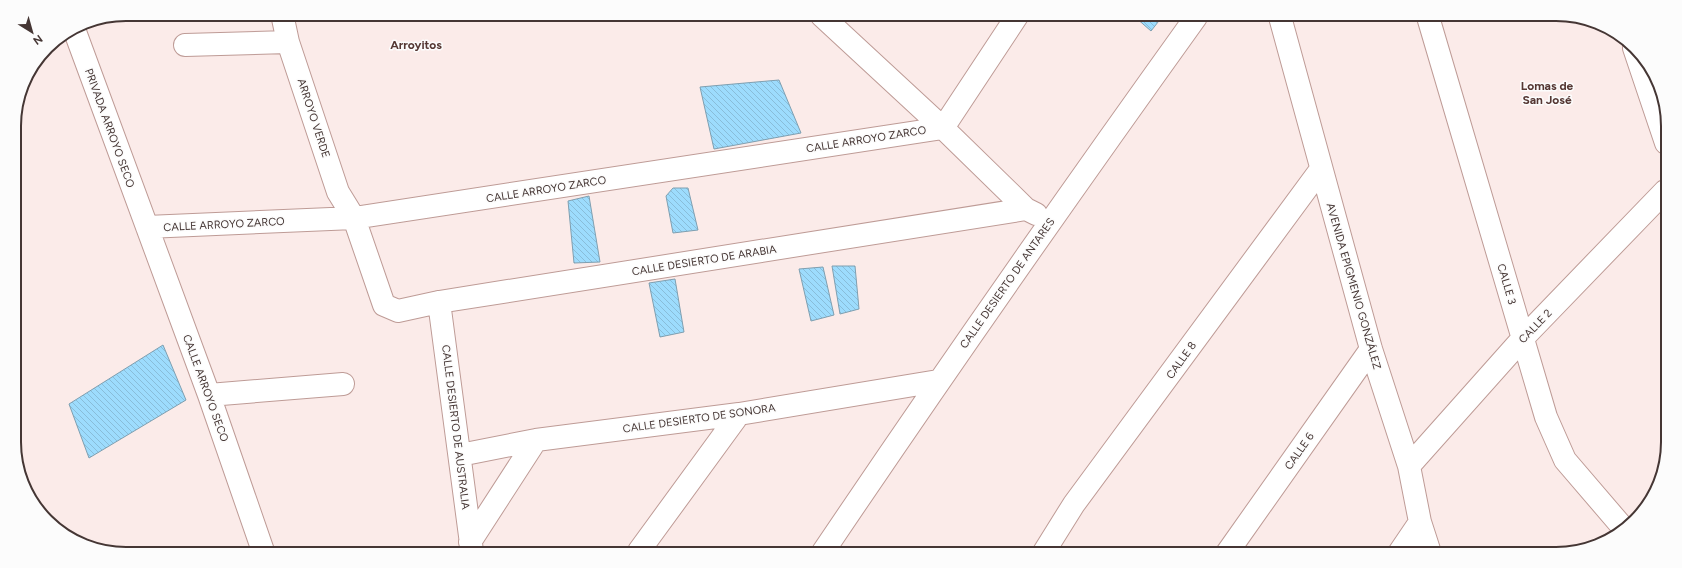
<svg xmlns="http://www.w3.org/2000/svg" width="1682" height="568" font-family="Figtree,sans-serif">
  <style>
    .building { fill: url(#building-back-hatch); stroke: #7f9fb0 }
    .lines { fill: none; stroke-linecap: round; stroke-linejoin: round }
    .minor-casing { stroke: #be9b96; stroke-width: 24 }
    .minor { stroke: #fff; stroke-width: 22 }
    .labels { text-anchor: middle; stroke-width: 3; stroke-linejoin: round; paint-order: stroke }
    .street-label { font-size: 11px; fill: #453634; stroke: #fcfcfc }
    .neighbourhood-label { font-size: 12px; font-weight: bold; fill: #553733; stroke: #fcfcfc }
    .rim { fill: none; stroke: #453634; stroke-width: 2 }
  </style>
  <defs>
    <pattern id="building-back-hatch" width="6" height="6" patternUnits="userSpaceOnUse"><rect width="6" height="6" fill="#9ddcfd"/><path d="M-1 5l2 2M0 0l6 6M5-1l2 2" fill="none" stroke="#89bdd9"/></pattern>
  </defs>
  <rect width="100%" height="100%" fill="#fbebe9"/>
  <!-- building -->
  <path class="building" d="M1135,17h27l-11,14z
    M779,80l22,53 -87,16 -14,-62z
    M673,188h15l10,42 -25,3 -7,-37z
    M589,196l11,66 -26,1 -6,-62z
    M832,266h23l4,43 -19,5z
    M823,267l11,48 -23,6 -12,-52z
    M675,279l9,53 -24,5 -11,-54z
    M163,345l23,55 -97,58 -20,-54z"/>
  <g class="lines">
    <defs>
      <path id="minor" d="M282,14l6,28 50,150 16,26 30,87 14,6 41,-9 587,-93
        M822,16l121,112 83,81 10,5
        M1280,17l91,332 38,117 11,56 10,31
        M1428,17l118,400 19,43 60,70
        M74,29l135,366 54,156
        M185,45l103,-3
        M1634,48l32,95
        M147,227l207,-9 589,-90 74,-112
        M439,302l33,249
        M209,395l134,-11
        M460,455l76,-15 203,-26 199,-33
        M1409,466l114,-128 142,-147
        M470,542l66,-102
        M639,551l100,-137
        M823,552c122,-181 246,-358 373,-535
        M1044,552l30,-48 247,-335
        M1227,553l144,-204
        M1399,553l21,-31"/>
    </defs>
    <!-- minor casing -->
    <use href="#minor" class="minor-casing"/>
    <!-- minor -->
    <use href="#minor" class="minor"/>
  </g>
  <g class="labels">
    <!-- street labels -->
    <g class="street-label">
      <text transform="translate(314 118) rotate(72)" y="4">ARROYO VERDE</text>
      <text transform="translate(110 128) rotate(70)" y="4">PRIVADA ARROYO SECO</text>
      <text transform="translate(866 139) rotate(-9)" y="4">CALLE ARROYO ZARCO</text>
      <text transform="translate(546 189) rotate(-9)" y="4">CALLE ARROYO ZARCO</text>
      <text transform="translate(224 224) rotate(-3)" y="4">CALLE ARROYO ZARCO</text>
      <text transform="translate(704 260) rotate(-9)" y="4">CALLE DESIERTO DE ARABIA</text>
      <text transform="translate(1007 283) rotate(-55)" y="4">CALLE DESIERTO DE ANTARES</text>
      <text transform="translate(1507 284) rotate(74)" y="4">CALLE 3</text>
      <text transform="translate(1354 286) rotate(74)" y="4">AVENIDA EPIGMENIO GONZÁLEZ</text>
      <text transform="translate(1535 326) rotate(-46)" y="4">CALLE 2</text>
      <text transform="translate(1181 360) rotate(-54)" y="4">CALLE 8</text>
      <text transform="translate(206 388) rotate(70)" y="4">CALLE ARROYO SECO</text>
      <text transform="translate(699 418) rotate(-8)" y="4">CALLE DESIERTO DE SONORA</text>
      <text transform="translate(456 427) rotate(83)" y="4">CALLE DESIERTO DE AUSTRALIA</text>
      <text transform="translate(1299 451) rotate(-55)" y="4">CALLE 6</text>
    </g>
    <!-- neighbourhood labels -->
    <g class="neighbourhood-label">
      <text x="416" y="49">Arroyitos</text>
      <text x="1547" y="90">Lomas de<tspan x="1547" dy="14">San José</tspan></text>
    </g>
  </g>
  <!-- crop -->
  <path d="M0 0H1682V568H0ZM126 21H1556A105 105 0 0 1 1661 126V442A105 105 0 0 1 1556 547H126A105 105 0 0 1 21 442V126A105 105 0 0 1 126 21Z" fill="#fcfcfc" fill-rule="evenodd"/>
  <path class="rim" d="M126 21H1556A105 105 0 0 1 1661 126V442A105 105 0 0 1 1556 547H126A105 105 0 0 1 21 442V126A105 105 0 0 1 126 21Z"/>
  <!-- north arrow -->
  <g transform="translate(32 32) rotate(143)" stroke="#fcfcfc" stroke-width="3" paint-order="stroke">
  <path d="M0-3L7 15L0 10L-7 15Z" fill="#453634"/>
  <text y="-6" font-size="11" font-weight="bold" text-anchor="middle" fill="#453634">N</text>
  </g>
</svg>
